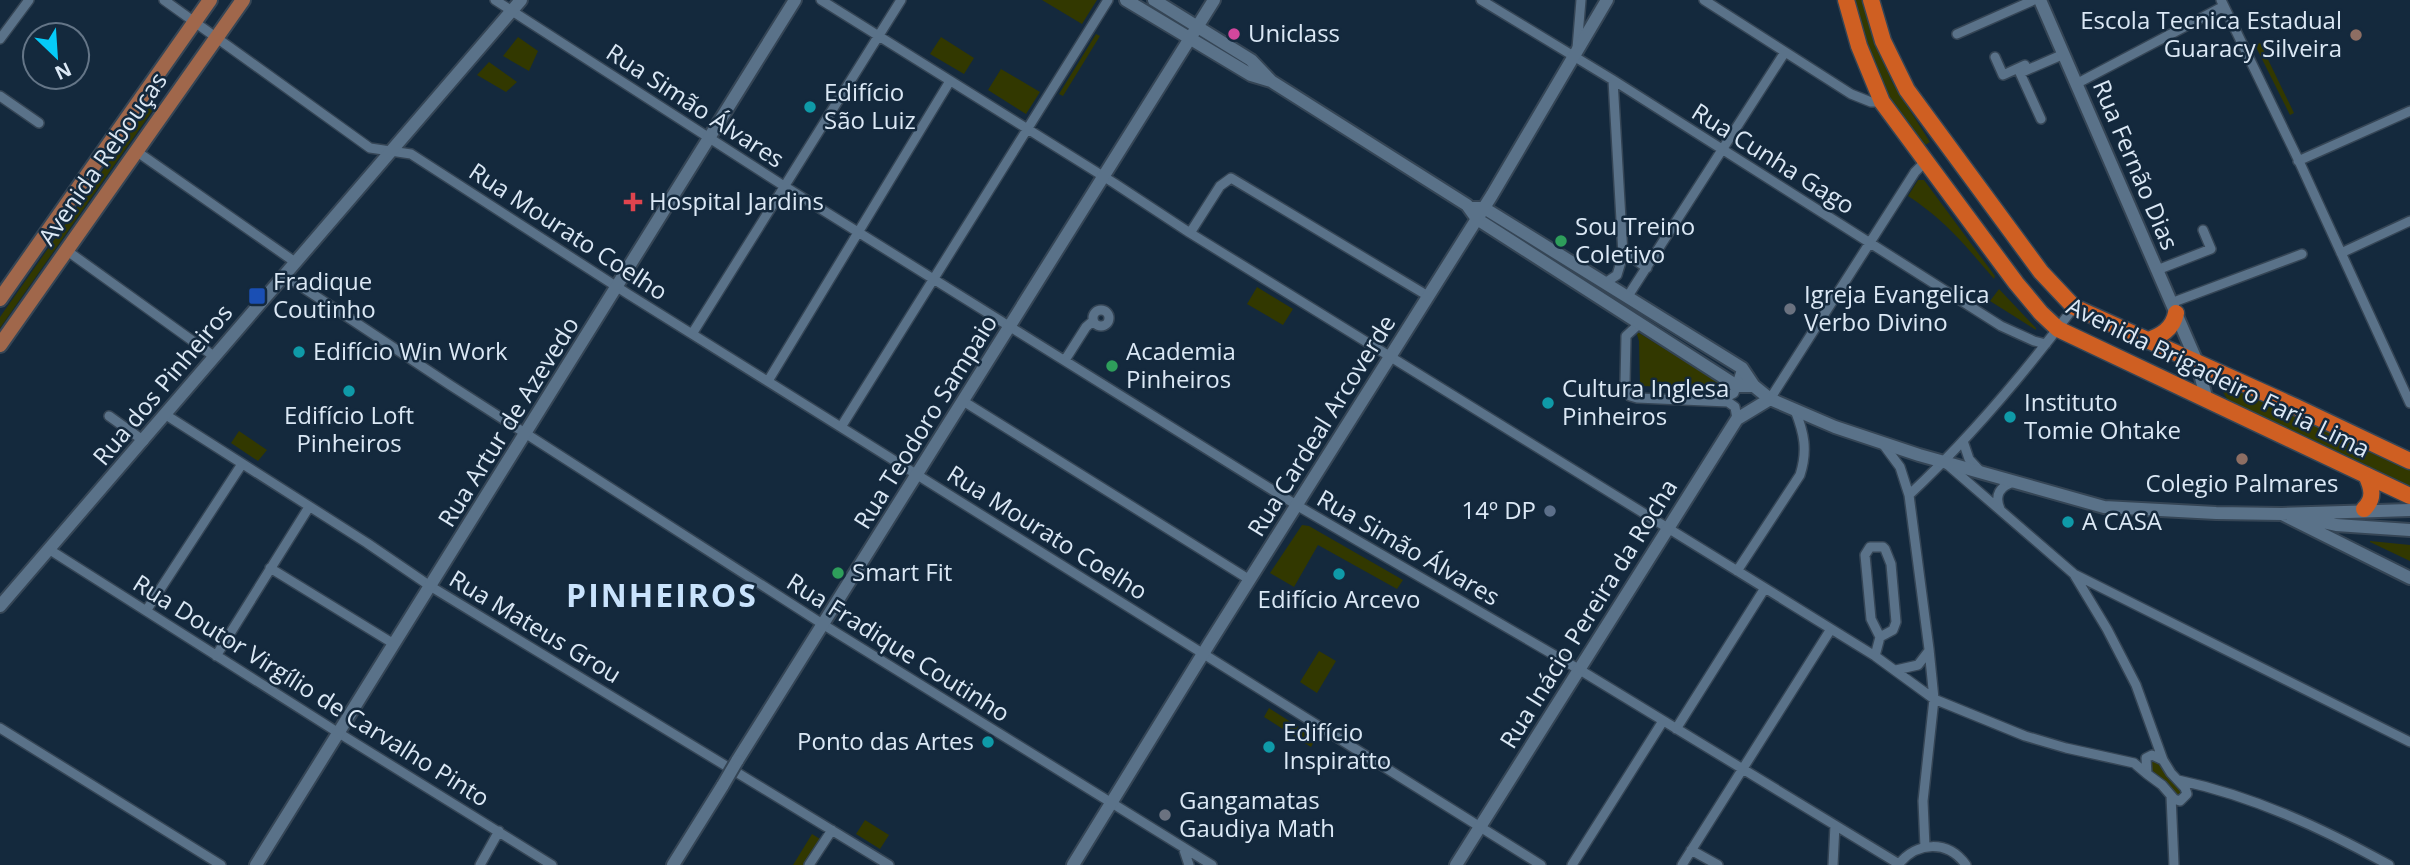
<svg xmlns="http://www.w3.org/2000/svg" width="2410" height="865" font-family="'Open Sans',sans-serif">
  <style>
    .green { fill: #323800 }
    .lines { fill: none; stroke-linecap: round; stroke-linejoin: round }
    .street-casing { stroke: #354555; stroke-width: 12 }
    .secondary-casing { stroke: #354555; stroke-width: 16 }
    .primary-casing { stroke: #354555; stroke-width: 18 }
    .highway-casing { stroke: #354555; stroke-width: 19 }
    .street { stroke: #5a7289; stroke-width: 9 }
    .secondary { stroke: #5a7289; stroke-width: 12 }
    .primary { stroke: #a0674b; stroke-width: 14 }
    .highway { stroke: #cf5f22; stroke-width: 16 }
    .secondary-bridge-casing { stroke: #354555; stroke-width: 16; stroke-linecap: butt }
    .secondary-bridge { stroke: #5a7289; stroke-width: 12 }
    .hotel-dot { fill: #d1479c; stroke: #14293d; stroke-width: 2.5 }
    .education-dot { fill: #8d6e63; stroke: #14293d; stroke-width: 2.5 }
    .culture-dot { fill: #0f9aa8; stroke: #14293d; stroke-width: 2.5 }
    .health-dot { fill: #e0444e; stroke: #14293d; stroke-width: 2.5 }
    .leisure-dot { fill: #2e9e5b; stroke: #14293d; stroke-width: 2.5 }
    .transit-dot { fill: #1a4fb4; stroke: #14293d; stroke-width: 2.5 }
    .worship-dot { fill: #6b7280; stroke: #14293d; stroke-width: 2.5 }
    .service-dot { fill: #5c6f8a; stroke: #14293d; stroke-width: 2.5 }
    .labels { text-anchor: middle; stroke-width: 5; stroke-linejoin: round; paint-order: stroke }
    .poi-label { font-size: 24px; fill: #dbe8f5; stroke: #14293d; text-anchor: start }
    .street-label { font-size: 24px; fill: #dbe8f5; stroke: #14293d }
    .district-label { font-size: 32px; font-weight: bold; letter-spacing: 2px; fill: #c9e3fd; stroke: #14293d }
  </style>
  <rect width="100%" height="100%" fill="#14293d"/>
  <!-- green -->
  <path class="green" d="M1042,0h55l-15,24z
    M1854,0h10l13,46 15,36 38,60 -8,5 -35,-51 -21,-52z
    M1096,34l4,2 -37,60 -4,-2z
    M518,37l20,14 -9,20 -26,-15z
    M941,37l33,21 -10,16 -34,-20z
    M2260,43l34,70 -4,2 -35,-70z
    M489,62l28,20 -11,10 -29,-17z
    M1001,69l39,23 -14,22 -38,-24z
    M148,106l5,4 -153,218v-11z
    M1918,180h6l71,96 -1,3c-30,-35 -48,-58 -86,-83z
    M1257,287l36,22 -10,16 -36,-21z
    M1999,289l37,39v2l-46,-29z
    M1636,331l91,57 -87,-2 -1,-45z
    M2214,375l196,95v21l-181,-88z
    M239,431l28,19 -9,11 -27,-18z
    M1302,525l7,1 94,54 -6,9 -79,-44 -24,42 -24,-14z
    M2370,541l40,4v16l-40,-19z
    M1319,651l17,10 -19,32 -17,-11z
    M1269,708l47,30 -5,9 -47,-30z
    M2155,759l16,21 12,8v7l-6,1 -14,-16 -14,-12 1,-8z
    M865,820l24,15 -9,14 -24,-15z
    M812,834l11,7 -15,24h-15z"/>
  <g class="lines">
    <defs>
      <path id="street" d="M164,0l206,148 41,6 217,140 913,571
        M495,0l289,186 514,320 282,164 319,194
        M821,0l293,183 76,50 685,423 59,43 91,37 41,12 68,15 13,11
        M1481,0l132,80 388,246 33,15 12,3
        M1704,0l147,94 20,8h11
        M2221,0l77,159 112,244
        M1957,34l77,-34
        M0,39l29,-39
        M1577,48l4,-48
        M1995,57l8,18 22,-10
        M2076,84l148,-78
        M0,96l39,27
        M2041,119l-21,-46 44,-19
        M136,151l159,111
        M2298,161l112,-50
        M1190,233l30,-47 11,-8 197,118
        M66,250l149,107
        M1623,251l24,17
        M2341,253l69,-32
        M2157,270l54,-21 -8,-19
        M284,275l166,110 374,240 388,240
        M1605,283l12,-8 6,-20 -10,-175
        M1628,296l157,-244
        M2171,303l131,-49
        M1093 318a8 8 0 1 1 16 0a8 8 0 1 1-16 0Z
        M1639,324l-13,12 -1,47 5,13 7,2 91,4 7,5 2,12
        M692,334l209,-334
        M1065,360l21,-33 7,-6
        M768,381l182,-300
        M1770,399l145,-227 10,-10
        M1721,400l13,-7 8,-25
        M963,401l287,179
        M166,415l201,128 63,43 459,279
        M109,416l35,25
        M841,427l267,-427
        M1963,441l6,18 12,13
        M1883,444l17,23 9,28 20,154 5,50 -11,102 2,46
        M1948,465l126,109 336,168
        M1909,495c61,-57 115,-121 165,-188
        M2000,509c-6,-14 0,-23 14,-27
        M50,550l284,180 218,135
        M270,568l124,76
        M1737,571l63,-96c8,-25 4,-42 -5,-65
        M2075,576l32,53 29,56 27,75
        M146,611l96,-147
        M216,656l93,-149
        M1875,656l5,-19 13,-7 3,-8 -5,-58 -6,-15 -2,-2h-13l-5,8 6,64 9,18
        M1896,670l22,-5 10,-13
        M0,728l221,137
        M1676,729l89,-141
        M2152,755l11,5 8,13 14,15 2,6 -7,7 -6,-2 -12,-14 -15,-11 -1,-16z
        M2178,780c75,16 144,48 211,85
        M2171,796l3,69
        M1183,847l6,18
        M1691,850l27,15
        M480,865l19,-34
        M809,865l23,-35
        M1572,865l91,-144
        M1682,865l149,-236
        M1833,865l2,-40
        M1898,865c19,-24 50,-25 68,0"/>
      <path id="secondary" d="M1126,0l125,75 20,6
        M1154,0l97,60 20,21 196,124 10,14 260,167h17
        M2040,0l157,362 10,39
        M1471,208h13l258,160 12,18 16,13 65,28 84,28 185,52 112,6 66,1 128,-4
        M2282,514l128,64
        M2300,517l36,8 74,5
        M0,606l521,-606
        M737,761l477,-761
        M256,865l539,-865
        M673,865l50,-80
        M1073,865l136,-221 283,-449 115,-195
        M1456,865l281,-446 33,-20"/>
      <path id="primary" d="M0,299l210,-299
        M0,345l243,-345"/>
      <path id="highway" d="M1846,0l13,46 23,56 134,181 25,30 17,16 352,167
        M1871,0l12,41 24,49 134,182 33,35 222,100 114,54
        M2146,341c15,-5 27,-12 30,-28
        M2364,509c11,-11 8,-21 2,-34"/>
    </defs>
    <!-- street casing -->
    <use href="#street" class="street-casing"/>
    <!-- secondary casing -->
    <use href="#secondary" class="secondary-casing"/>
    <!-- primary casing -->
    <use href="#primary" class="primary-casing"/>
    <!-- highway casing -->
    <use href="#highway" class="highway-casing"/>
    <!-- street -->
    <use href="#street" class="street"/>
    <!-- secondary -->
    <use href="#secondary" class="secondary"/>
    <!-- primary -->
    <use href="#primary" class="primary"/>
    <!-- highway -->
    <use href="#highway" class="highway"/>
    <defs>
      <path id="secondary-bridge" d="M723,785l14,-24"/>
    </defs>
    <!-- secondary-bridge casing -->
    <use href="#secondary-bridge" class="secondary-bridge-casing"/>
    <!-- secondary-bridge -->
    <use href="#secondary-bridge" class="secondary-bridge"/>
  </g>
  <!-- markers -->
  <circle class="hotel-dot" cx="1234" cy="34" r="7"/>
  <g class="education-dot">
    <circle cx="2356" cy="35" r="7"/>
    <circle cx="2242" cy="459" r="7"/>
  </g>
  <g class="culture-dot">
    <circle cx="810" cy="107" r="7"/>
    <circle cx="299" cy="352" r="7"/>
    <circle cx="349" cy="391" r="7"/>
    <circle cx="1548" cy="403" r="7"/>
    <circle cx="2010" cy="417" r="7"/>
    <circle cx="2068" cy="522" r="7"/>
    <circle cx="1339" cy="574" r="7"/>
    <circle cx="988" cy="742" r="7"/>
    <circle cx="1269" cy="747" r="7"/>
  </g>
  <path class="health-dot" d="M629.5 191.5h7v7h7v7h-7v7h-7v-7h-7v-7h7z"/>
  <g class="leisure-dot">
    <circle cx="1561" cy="241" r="7"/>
    <circle cx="1112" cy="366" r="7"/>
    <circle cx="838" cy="573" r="7"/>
  </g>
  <rect class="transit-dot" x="248" y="287" width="18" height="18" rx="3.5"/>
  <g class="worship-dot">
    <circle cx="1790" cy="309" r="7"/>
    <circle cx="1165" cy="815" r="7"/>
  </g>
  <circle class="service-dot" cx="1550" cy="511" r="7"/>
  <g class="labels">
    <!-- poi labels -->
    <g class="poi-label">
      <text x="2342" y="29" text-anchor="end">Escola Tecnica Estadual<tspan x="2342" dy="28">Guaracy Silveira</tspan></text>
      <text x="1248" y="42">Uniclass</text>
      <text x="824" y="101">Edifício<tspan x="824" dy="28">São Luiz</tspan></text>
      <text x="649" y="210">Hospital Jardins</text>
      <text x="1575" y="235">Sou Treino<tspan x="1575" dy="28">Coletivo</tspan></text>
      <text x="273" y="290">Fradique<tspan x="273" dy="28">Coutinho</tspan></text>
      <text x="1804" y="303">Igreja Evangelica<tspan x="1804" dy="28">Verbo Divino</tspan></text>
      <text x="313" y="360">Edifício Win Work</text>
      <text x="1126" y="360">Academia<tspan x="1126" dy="28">Pinheiros</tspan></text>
      <text x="1562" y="397">Cultura Inglesa<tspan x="1562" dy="28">Pinheiros</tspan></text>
      <text x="2024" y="411">Instituto<tspan x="2024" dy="28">Tomie Ohtake</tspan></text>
      <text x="349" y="424" text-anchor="middle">Edifício Loft<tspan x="349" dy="28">Pinheiros</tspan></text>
      <text x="2242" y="492" text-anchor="middle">Colegio Palmares</text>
      <text x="1536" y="519" text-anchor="end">14º DP</text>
      <text x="2082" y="530">A CASA</text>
      <text x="852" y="581">Smart Fit</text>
      <text x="1339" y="608" text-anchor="middle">Edifício Arcevo</text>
      <text x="1283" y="741">Edifício<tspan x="1283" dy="28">Inspiratto</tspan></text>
      <text x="974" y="750" text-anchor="end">Ponto das Artes</text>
      <text x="1179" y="809">Gangamatas<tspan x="1179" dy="28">Gaudiya Math</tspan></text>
    </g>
    <!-- street labels -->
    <g class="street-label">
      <text transform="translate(695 106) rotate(33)" y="8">Rua Simão Álvares</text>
      <text transform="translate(103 159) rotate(-55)" y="8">Avenida Rebouças</text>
      <text transform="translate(1773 159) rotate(32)" y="8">Rua Cunha Gago</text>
      <text transform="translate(2135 165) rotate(67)" y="8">Rua Fernão Dias</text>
      <text transform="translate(568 232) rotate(33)" y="8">Rua Mourato Coelho</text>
      <text transform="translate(2218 378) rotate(26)" y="8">Avenida Brigadeiro Faria Lima</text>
      <text transform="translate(163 385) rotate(-50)" y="8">Rua dos Pinheiros</text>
      <text transform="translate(509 422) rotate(-58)" y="8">Rua Artur de Azevedo</text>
      <text transform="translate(926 422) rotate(-58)" y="8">Rua Teodoro Sampaio</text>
      <text transform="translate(1322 426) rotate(-58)" y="8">Rua Cardeal Arcoverde</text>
      <text transform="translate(1047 533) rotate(32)" y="8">Rua Mourato Coelho</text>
      <text transform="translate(1408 548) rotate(30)" y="8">Rua Simão Álvares</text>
      <text transform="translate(1589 614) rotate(-58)" y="8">Rua Inácio Pereira da Rocha</text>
      <text transform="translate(535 627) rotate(31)" y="8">Rua Mateus Grou</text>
      <text transform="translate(898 648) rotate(32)" y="8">Rua Fradique Coutinho</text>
      <text transform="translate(311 691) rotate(32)" y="8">Rua Doutor Virgílio de Carvalho Pinto</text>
    </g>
    <!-- district labels -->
    <g class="district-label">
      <text x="662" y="607">PINHEIROS</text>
    </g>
  </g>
  <!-- north arrow -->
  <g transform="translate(56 56) rotate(155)"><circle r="33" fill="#14293d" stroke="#647587" stroke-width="2"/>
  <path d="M0-5L12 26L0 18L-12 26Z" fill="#05cbf9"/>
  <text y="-10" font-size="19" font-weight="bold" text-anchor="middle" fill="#dbe8f5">N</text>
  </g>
</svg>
